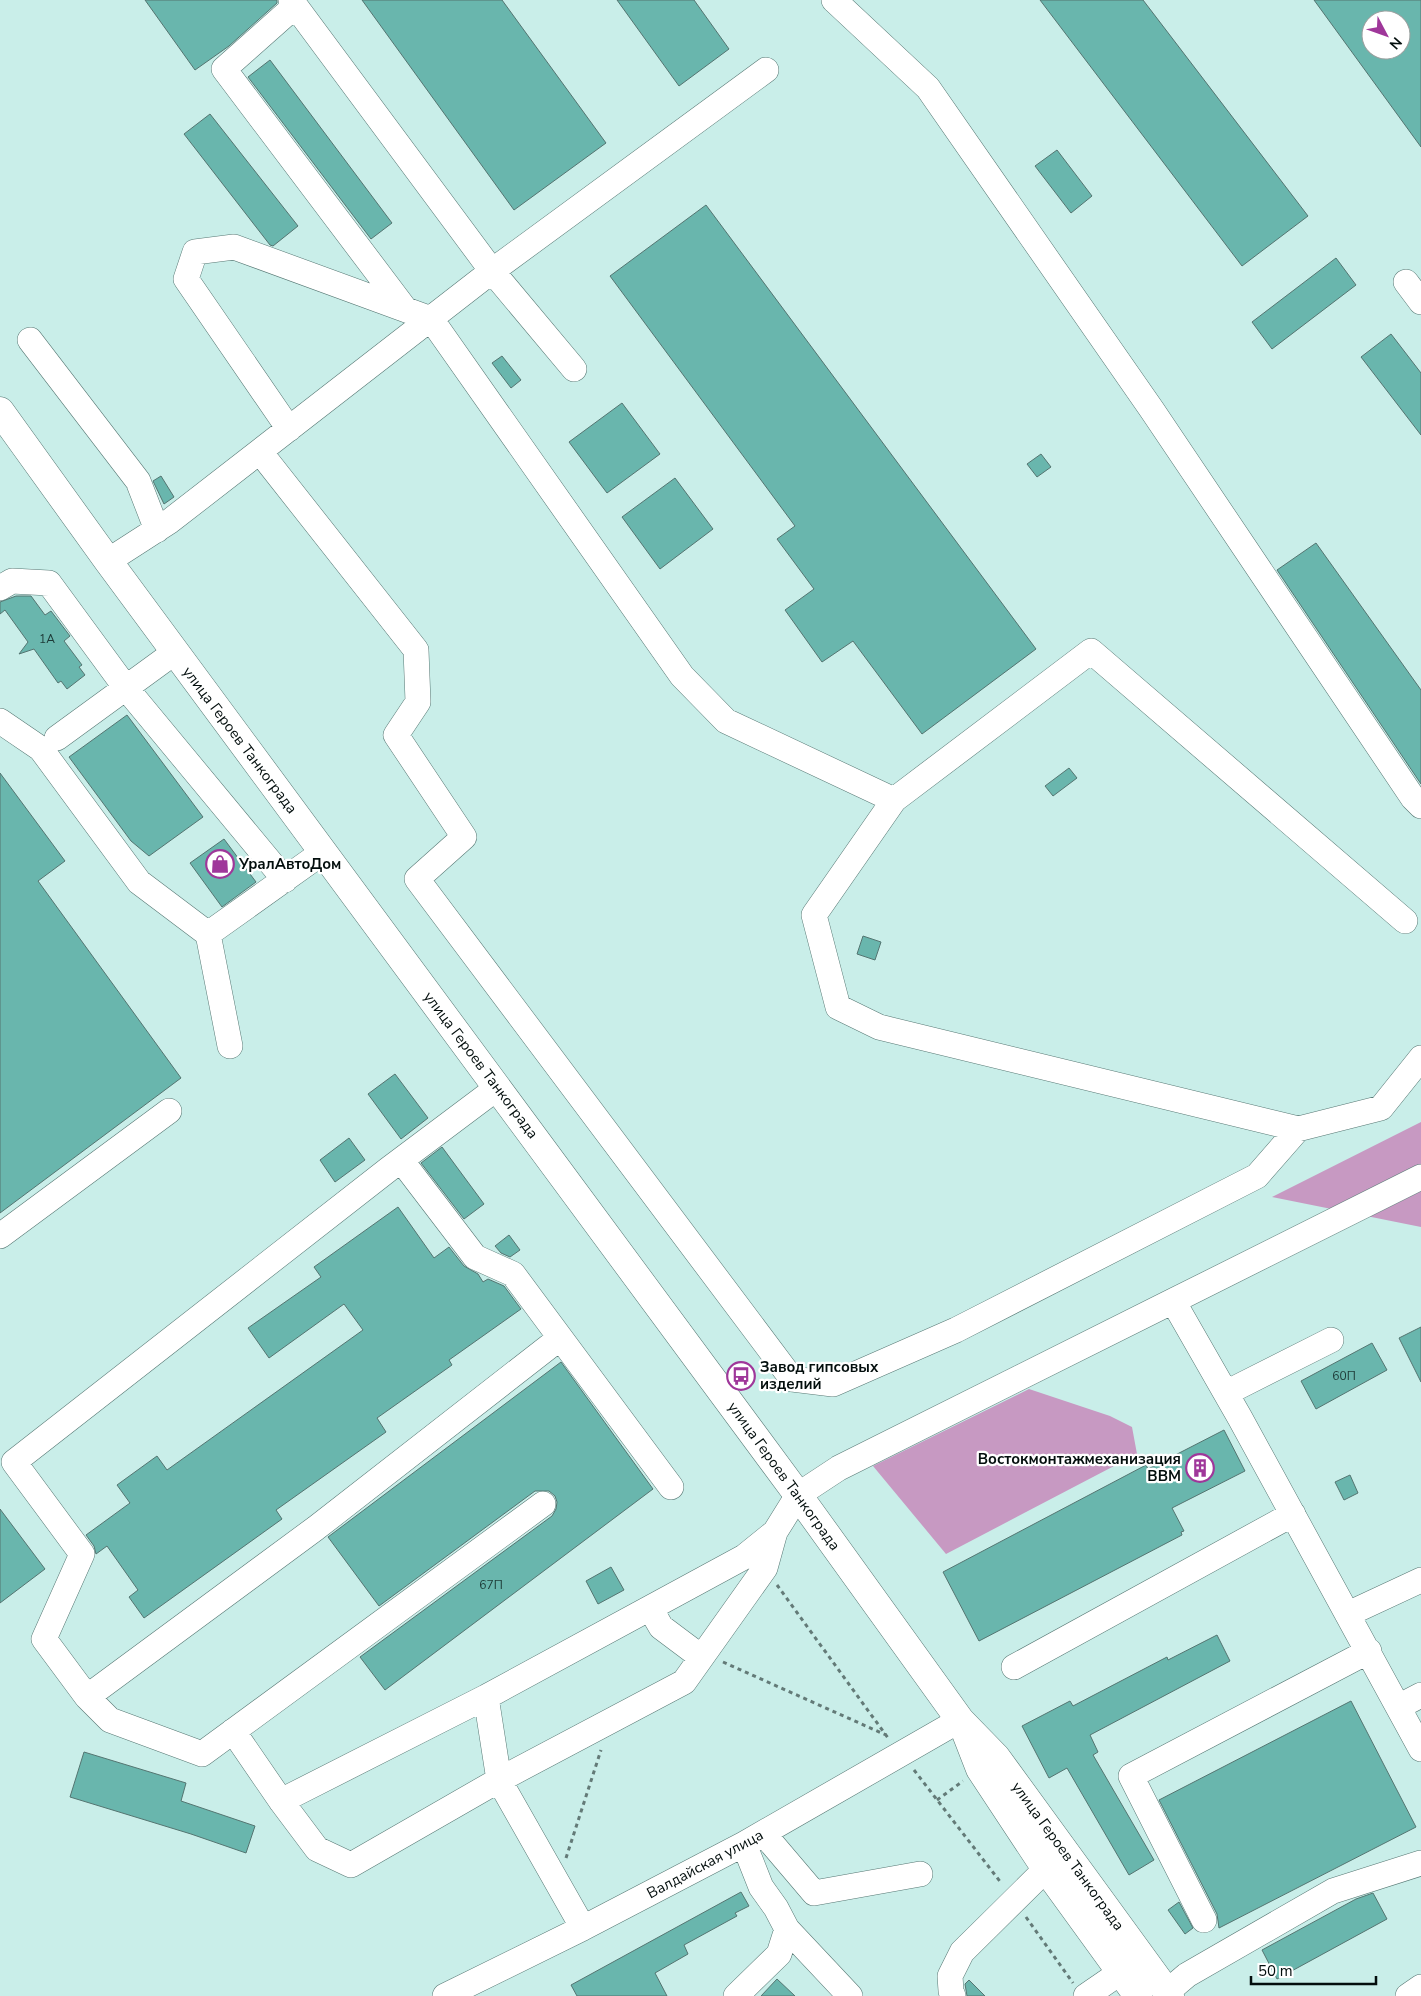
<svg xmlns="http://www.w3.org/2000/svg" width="1421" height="1996" font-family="'Nunito Sans',sans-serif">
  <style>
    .forest { fill: #c799c2 }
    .building { fill: #69b6ad; stroke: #547571; fill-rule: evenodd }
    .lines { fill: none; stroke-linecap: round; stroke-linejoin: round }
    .minor-casing { stroke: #577874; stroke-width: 26 }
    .major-casing { stroke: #577874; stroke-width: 29 }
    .path { stroke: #637a77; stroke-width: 3; stroke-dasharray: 4 4; stroke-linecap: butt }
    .minor { stroke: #fff; stroke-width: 25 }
    .major { stroke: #fff; stroke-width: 28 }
    .labels { text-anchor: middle; stroke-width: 4.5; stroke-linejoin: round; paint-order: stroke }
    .number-label { font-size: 12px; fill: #1c3835 }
    .street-label { font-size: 15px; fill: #030e0d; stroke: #fff }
    .poi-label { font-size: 15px; font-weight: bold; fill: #030e0d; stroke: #fff; text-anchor: start }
  </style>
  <rect width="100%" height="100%" fill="#c9eee9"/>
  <!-- forest -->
  <path class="forest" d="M1421,1122v105l-149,-30z
    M1029,1389l81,27 22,11 5,27 -191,100 -73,-88z"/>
  <!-- building -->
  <path class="building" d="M145,0h132v3l-48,43 -34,24z
    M362,0h140l104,143 -92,67z
    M617,0h77l35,49 -50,37z
    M1040,0h103l165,216 -66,50z
    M1314,0h107v147zM1371,20h30v30h-30z
    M270,60l122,163 -21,16 -123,-162z
    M210,114l88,112 -25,20 -3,-1 -86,-111z
    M1057,150l35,46 -21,17 -36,-47z
    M706,205l330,444 -114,85 -69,-93 -31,21 -37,-52 29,-21 -37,-50 18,-13 -185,-250z
    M1336,258l20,27 -84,64 -20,-27z
    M1391,334l30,39v62l-60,-78z
    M502,356l19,24 -10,8 -19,-25z
    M622,403l38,51 -53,39 -38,-51z
    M1041,454l10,13 -14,10 -10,-13z
    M161,476l13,21 -10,7 -11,-23z
    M675,478l38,51 -53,40 -38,-52z
    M1316,543l105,147v94l-144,-214z
    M16,596h15l14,19 6,-4 19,25 -6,5 18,24 -3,2 6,8 -18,14 -6,-8 -3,2 -24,-34 -15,5 9,-12 -23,-32 -5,4v-12z
    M127,715l76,102 -54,39 -18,-15 -62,-84z
    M1069,768l8,10 -24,18 -8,-10z
    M0,773l65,88 -27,20 143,197 -181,135z
    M224,839l32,43 -34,25 -32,-44z
    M863,936l18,6 -6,18 -18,-6z
    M395,1074l33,44 -27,21 -33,-45z
    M349,1138l16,22 -30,22 -15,-22z
    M442,1147l42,57 -20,15 -43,-56z
    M398,1207l36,51 15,-11 15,19 14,8 5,8 5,-3 16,7 17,23 -72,51 3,5 -75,53 9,14 -110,78 6,9 -138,99 -15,-21 9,-7 -31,-44 -11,8 -2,-8 -8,-11 44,-32 -13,-18 40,-29 10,14 196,-140 -19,-26 -75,54 -21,-30 73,-51 -7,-10z
    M509,1235l11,15 -10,7 -9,-4 -6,-7z
    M1421,1327v55l-22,-44z
    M1372,1343l15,27 -71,39 -15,-28z
    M561,1362l92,127 -268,201 -25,-33 192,-141 4,-7 1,-7 -2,-6 -6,-5h-14l-156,115 -51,-69z
    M1224,1430l21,41 -73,37 12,23 -3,1 1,3 -203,106 -36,-69 203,-107 2,4z
    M1350,1475l8,18 -14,7 -9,-18z
    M0,1509l45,60 -45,34z
    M611,1567l13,23 -26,14 -12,-23z
    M1217,1635l13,26 -140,74 8,17 -5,3 61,105 -25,15 -62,-107 -18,10 -27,-52 48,-25 3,5 94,-49 1,3z
    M1351,1701l65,126 -197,101 -2,-14 -58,-114z
    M84,1752l102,31 -5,18 74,25 -9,27 -55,-19 -121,-37z
    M741,1892l8,14 -14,7 2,3 -53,29 4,9 -33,19 12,23h-90l-6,-11z
    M1373,1893l14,26 -110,60 -15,-29 94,-51z
    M1179,1902l14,26 -8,6 -17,-24z
    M777,1979l18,17h-34z
    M969,1980l16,16h-18l-2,-12z"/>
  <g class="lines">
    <defs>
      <path id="minor" d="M291,0l201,271 82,98
        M834,0l94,88 224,322 261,388 8,8
        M295,6l-71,63 181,240
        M1406,282l15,20
        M30,340l108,141 19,49
        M289,429l-103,-150 9,-27 39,-5 197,72 251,357 44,45 168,79
        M260,452l156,198 2,52 -22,33 68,102 -47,42 375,500 41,5 123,-54 301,-154 41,-47 83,-21 40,-50
        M108,561l62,-40 322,-250 274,-201
        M0,588l12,-7 37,2 77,105 159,192
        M0,721l41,28 98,133 69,52 22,112
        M57,738l118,-86
        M208,934l115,-82
        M497,1088l-108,81 -375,293 68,92 -38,85 43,58 23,23 92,34 341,-250
        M1298,1129l-419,-102 -41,-20 -24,-92 80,-115 197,-149 314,270
        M401,1160l74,97 38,17 158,213
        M0,1236l169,-125
        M1173,1301l248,-124
        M1226,1393l105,-53
        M650,1608l11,19 40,30
        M1348,1614l73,-34
        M1014,1667l279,-153
        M87,1697l229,-169 244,-190
        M486,1697l13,83 84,148
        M1398,1707l23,-12
        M233,1731l48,70 36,48 34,16 148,-85 185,-98 81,-114 10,-36 23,-37 41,-27 334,-167 67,117 181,331
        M281,1801l205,-104 164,-89 94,-51 31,-25
        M763,1833l51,60 106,-19
        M1204,1920l-73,-144 238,-125
        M787,1929l63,67
        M1167,1992l20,-17 146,-84 88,-28
        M445,1996l138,-68 161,-84 216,-124
        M736,1996l43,-42 8,-25 -11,-21 -15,-21 -17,-43
        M953,1996l-2,-5 -1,-15 12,-24 84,-83
        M1086,1996l35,-24
        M1408,1996l13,-9"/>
      <path id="major" d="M0,411l108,150 690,934 162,225 36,37 174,239
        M966,1733l14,36 66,100 92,127"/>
    </defs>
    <!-- minor casing -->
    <use href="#minor" class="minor-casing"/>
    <!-- major casing -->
    <use href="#major" class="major-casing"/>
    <!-- path -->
    <path class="path" d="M777,1585l111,153
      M723,1662l163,73
      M914,1770l88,114
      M937,1800l26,-19
      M566,1858l35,-108
      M1026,1917l47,66"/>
    <!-- minor -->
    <use href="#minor" class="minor"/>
    <!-- major -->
    <use href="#major" class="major"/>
  </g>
  <!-- icons -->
  <defs>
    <symbol id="shop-ring" viewBox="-11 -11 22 22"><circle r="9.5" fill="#fff" stroke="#9f379a" stroke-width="1.5"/><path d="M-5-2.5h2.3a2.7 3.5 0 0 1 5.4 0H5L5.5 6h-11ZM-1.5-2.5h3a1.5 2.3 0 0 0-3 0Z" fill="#9f379a"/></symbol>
    <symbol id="bus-ring" viewBox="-11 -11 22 22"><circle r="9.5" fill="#fff" stroke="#9f379a" stroke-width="1.5"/><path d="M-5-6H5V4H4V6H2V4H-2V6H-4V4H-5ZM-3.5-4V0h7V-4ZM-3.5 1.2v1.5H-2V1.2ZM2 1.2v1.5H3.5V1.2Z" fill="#9f379a"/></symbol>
    <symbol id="building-ring" viewBox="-11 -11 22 22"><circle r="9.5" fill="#fff" stroke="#9f379a" stroke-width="1.5"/><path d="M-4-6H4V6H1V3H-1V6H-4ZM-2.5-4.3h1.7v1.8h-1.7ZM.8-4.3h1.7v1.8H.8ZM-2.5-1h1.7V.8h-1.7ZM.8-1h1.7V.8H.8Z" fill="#9f379a"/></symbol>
  </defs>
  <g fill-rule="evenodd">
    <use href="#shop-ring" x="204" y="848" width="32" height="32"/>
    <use href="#bus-ring" x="725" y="1360" width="32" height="32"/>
    <use href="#building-ring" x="1184" y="1452" width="32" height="32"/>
  </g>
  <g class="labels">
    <!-- number labels -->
    <g class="number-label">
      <text x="47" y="643">1А</text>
      <text x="1344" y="1380">60П</text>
      <text x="491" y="1589">67П</text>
    </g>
    <!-- street labels -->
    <g class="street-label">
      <text transform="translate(240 740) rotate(53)" y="5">улица Героев Танкограда</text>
      <text transform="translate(481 1065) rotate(53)" y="5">улица Героев Танкограда</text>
      <text transform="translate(784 1476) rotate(54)" y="5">улица Героев Танкограда</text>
      <text transform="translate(1068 1856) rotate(54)" y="5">улица Героев Танкограда</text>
      <text transform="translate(705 1864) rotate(-28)" y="5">Валдайская улица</text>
    </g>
    <!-- poi labels -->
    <g class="poi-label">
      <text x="239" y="869">УралАвтоДом</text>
      <text x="760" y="1372">Завод гипсовых<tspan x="760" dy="17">изделий</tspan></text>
      <text x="1181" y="1464" text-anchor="end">Востокмонтажмеханизация<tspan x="1181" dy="17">ВВМ</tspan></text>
    </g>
  </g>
  <!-- north arrow -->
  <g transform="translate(1386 35) rotate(131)"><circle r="24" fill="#ffffff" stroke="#9a9f9e"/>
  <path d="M0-4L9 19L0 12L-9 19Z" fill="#9f379a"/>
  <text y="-8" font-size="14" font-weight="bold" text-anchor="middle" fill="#030e0d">N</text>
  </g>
  <!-- scale -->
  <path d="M1251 1976v8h125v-8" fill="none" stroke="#030e0d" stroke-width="2.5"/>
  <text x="1258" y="1976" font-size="15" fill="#030e0d" stroke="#ffffff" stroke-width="4" paint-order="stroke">50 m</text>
</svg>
